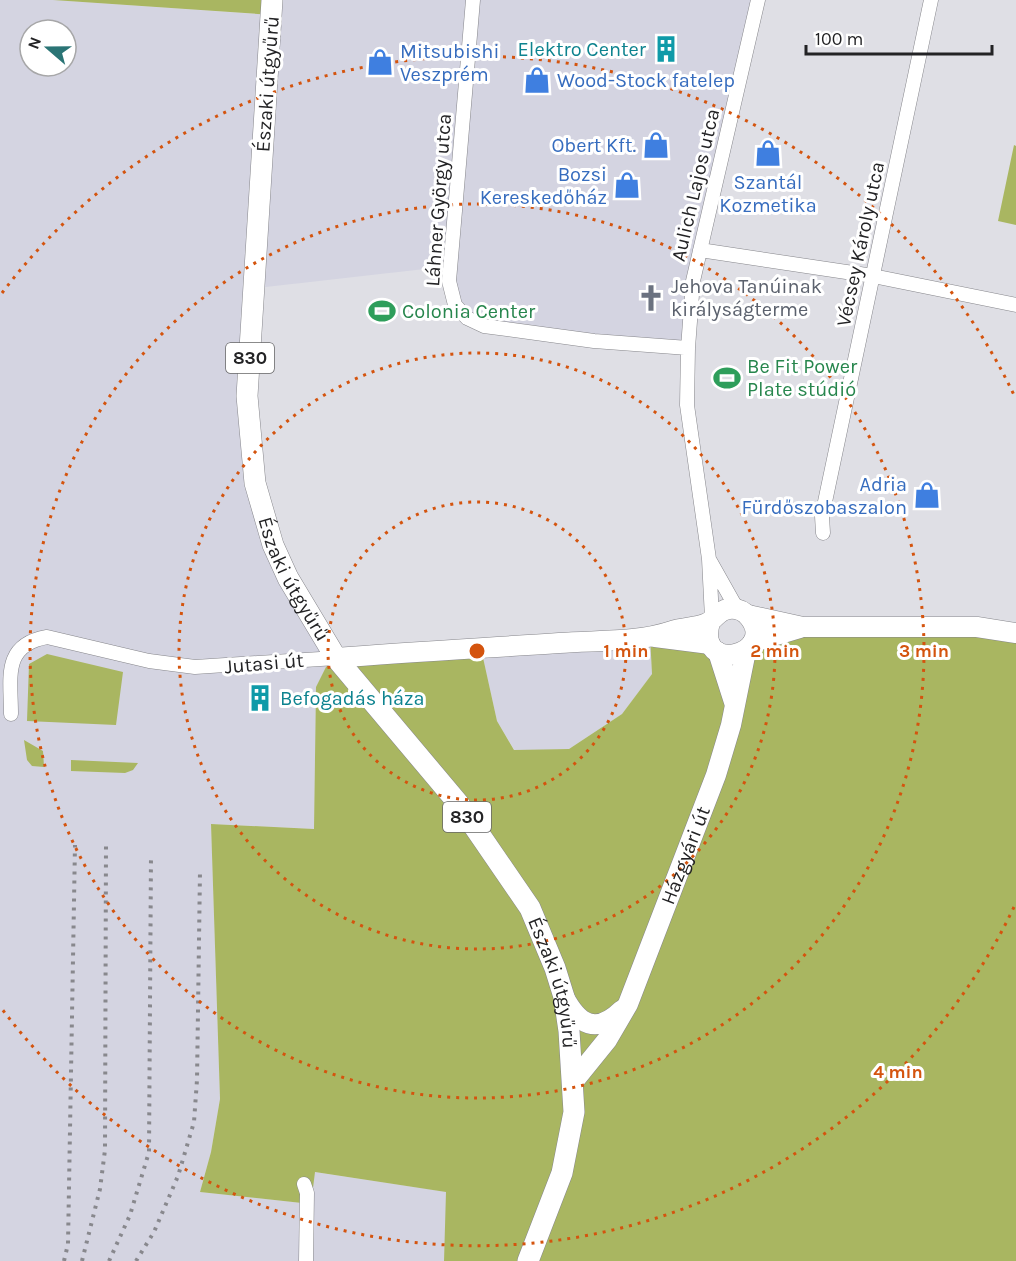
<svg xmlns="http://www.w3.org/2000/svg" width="1016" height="1261" font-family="Karla,sans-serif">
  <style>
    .built { fill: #d4d4e1; fill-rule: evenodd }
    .green { fill: #a9b661 }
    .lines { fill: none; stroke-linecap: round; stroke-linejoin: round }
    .street-casing { stroke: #86868b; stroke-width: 15 }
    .secondary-casing { stroke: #86868b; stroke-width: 21 }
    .primary-casing { stroke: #86868b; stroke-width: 22 }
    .street { stroke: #fff; stroke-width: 14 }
    .secondary { stroke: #fff; stroke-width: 20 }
    .primary { stroke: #fff; stroke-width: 21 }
    .rail { stroke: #88888d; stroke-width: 4; stroke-dasharray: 3 6; stroke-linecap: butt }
    .ring { fill: none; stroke: #d4540e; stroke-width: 3; stroke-dasharray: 3 6 }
    .labels { text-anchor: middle; stroke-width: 6; stroke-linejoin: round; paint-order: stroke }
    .shield { fill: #fff; stroke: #656566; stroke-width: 1.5 }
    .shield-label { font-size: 18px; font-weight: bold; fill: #232325 }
    .culture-label { font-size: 20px; fill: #0d838f; stroke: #fff; text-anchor: end }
    .shop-label { font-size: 20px; fill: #366cbe; stroke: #fff; text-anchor: end }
    .street-label { font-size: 20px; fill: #232325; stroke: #fff }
    .worship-label { font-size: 20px; fill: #5b616d; stroke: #fff; text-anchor: start }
    .leisure-label { font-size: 20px; fill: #27864d; stroke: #fff; text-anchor: start }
    .centre { fill: #d4540e; stroke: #fff; stroke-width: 3 }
    .ring-label { font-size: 18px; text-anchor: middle; font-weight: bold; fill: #d4540e; stroke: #fff; stroke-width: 6; stroke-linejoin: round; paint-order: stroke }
  </style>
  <rect width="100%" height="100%" fill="#dfdfe5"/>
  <!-- built -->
  <path class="built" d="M0,0h53l219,15 2,-15h482l-72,346 -199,-21 -25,-14 -9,-45 -194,22 -1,204 83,163 -23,32 -2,142 -103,-5 9,275 -9,53 -11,40 111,12 3,-32 133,20 -3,69h-444zM30,30h36v36h-36z
    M650,636l2,38 -30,40 -53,35 -54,2 -18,-30 -17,-77z"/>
  <!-- green -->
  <path class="green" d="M53,0h221l-1,15z
    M1014,145l2,1v79l-18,-4z
    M815,626l201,6v629h-572l2,-69 -131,-20 -4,32 -111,-12 11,-40 9,-53 -9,-275 103,5 2,-142 10,-20 13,-12 141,-11 17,77 17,29 55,-1 53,-35 30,-40 -2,-38 60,10 16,31 22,-25z
    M47,654l76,18 -7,53 -89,-4 2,-57z
    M24,740l19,11 1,16 -12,-1 -5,-6z
    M71,760l67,3 -5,7 -8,3 -54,-2z"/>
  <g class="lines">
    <defs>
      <path id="street" d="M473,0l-24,281 6,24 12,13 17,8 110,15 94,7
        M700,250l173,26 143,29
        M823,533l-1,-17 109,-516
        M710,561l27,48
        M712,618l-3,-59 -22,-154 1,-57 5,-67 65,-281
        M11,714c0,-36 -9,-69 36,-77l102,24 46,6 141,-9
        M304,1184l3,9 -1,68"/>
      <g id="secondary">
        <path d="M748,615l55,12h174l39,6"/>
        <path d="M655,637l55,7"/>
        <path d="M753,642l47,-14"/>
        <path d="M718,652l16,50"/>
        <path d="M336,658c74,-6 149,-10 223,-15 37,-3 78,0 113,-12 11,-4 25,-3 35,-8 9,-4 11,-13 22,-14 8,-1 15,2 20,8 30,37 -54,60 -39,5"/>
        <path d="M564,997c15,28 32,38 58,13"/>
        <path id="s1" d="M573,1082l34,-42 21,-36 88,-229 15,-50 15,-74"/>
      </g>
      <g id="primary">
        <path id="s2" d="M272,0l-25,396 8,87 18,62 15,33 48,80 122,145 72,105 25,60 9,29 5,34 5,81 -12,61 -34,88"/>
      </g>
    </defs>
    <!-- street casing -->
    <use href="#street" class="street-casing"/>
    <!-- secondary casing -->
    <use href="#secondary" class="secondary-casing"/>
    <!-- primary casing -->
    <use href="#primary" class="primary-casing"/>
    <!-- street -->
    <use href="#street" class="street"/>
    <!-- secondary -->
    <use href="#secondary" class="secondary"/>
    <!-- primary -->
    <use href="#primary" class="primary"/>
    <!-- rail -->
    <path class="rail" d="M64,1261l4,-17 7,-399
      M82,1261l18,-72 5,-39 1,-308
      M109,1261l21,-46 19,-63 2,-296
      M136,1261l18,-29 24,-56 16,-54 3,-42 3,-209"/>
  </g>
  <!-- distance rings -->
  <g class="ring">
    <circle cx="477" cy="651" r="149"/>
    <circle cx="477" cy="651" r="298"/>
    <circle cx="477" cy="651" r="447"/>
    <path d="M1014 907A595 595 0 0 1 2 1009M2 293A595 595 0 0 1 1014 395"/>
  </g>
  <!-- icons -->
  <defs>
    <symbol id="building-bare" viewBox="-9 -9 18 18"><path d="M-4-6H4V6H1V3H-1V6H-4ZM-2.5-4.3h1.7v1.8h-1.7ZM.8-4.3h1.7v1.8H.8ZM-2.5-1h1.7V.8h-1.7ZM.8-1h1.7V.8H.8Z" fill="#0f9aa8" stroke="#fff" stroke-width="2.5" paint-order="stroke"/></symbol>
    <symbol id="shop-bare" viewBox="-9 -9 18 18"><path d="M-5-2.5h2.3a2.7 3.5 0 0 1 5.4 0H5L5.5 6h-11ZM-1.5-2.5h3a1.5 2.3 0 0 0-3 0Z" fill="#3f7fe0" stroke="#fff" stroke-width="2.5" paint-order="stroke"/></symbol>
    <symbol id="church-bare" viewBox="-9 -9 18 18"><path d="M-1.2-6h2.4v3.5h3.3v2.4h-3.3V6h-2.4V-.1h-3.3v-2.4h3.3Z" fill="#6b7280" stroke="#fff" stroke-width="2.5" paint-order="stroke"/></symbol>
    <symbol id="stadium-bare" viewBox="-9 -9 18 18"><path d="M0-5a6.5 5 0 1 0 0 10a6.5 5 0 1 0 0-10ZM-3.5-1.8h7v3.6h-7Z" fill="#2e9e5b" stroke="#fff" stroke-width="2.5" paint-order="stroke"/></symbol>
  </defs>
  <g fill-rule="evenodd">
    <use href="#building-bare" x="647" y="30" width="38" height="38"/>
    <use href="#shop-bare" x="361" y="43" width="38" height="38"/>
    <use href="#shop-bare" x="518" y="61" width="38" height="38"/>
    <use href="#shop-bare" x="637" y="126" width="38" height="38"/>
    <use href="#shop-bare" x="749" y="134" width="38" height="38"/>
    <use href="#shop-bare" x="608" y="166" width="38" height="38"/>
    <use href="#church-bare" x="632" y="279" width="38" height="38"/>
    <use href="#stadium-bare" x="363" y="292" width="38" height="38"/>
    <use href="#stadium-bare" x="708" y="359" width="38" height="38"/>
    <use href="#shop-bare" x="908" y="476" width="38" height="38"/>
    <use href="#building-bare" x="241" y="679" width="38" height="38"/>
  </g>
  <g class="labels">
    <!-- shield labels -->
    <g class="shield">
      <rect x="226" y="343" width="48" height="30" rx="4.5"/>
      <rect x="443" y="802" width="48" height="30" rx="4.5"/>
    </g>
    <g class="shield-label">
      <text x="250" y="364">830</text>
      <text x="467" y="823">830</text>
    </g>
    <!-- culture labels -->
    <g class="culture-label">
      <text x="646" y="56">Elektro Center</text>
      <text x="280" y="705" text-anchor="start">Befogadás háza</text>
    </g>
    <!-- shop labels -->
    <g class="shop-label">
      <text x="400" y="58" text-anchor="start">Mitsubishi<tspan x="400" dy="23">Veszprém</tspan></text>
      <text x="557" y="87" text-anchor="start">Wood-Stock fatelep</text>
      <text x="636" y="152">Obert Kft.</text>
      <text x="607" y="181">Bozsi<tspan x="607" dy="23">Kereskedőház</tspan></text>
      <text x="768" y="189" text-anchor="middle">Szantál<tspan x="768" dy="23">Kozmetika</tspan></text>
      <text x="907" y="491">Adria<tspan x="907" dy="23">Fürdőszobaszalon</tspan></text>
    </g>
    <!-- street labels -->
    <g class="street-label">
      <text transform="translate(267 84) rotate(-86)" y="7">Északi útgyűrű</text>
      <text transform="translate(695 185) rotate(-77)" y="7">Aulich Lajos utca</text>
      <text transform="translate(438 200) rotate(-86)" y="7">Láhner György utca</text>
      <text transform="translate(860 244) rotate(-78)" y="7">Vécsey Károly utca</text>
      <text dy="7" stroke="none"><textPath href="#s2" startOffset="588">Északi útgyűrű</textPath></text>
      <text transform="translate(264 663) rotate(-5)" y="7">Jutasi út</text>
      <text dy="7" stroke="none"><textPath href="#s1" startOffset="255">Házgyári út</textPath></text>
      <text dy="7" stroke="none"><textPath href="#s2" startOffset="1074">Északi útgyűrű</textPath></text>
    </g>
    <!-- worship labels -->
    <g class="worship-label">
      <text x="671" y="293">Jehova Tanúinak<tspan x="671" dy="23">királyságterme</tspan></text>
    </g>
    <!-- leisure labels -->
    <g class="leisure-label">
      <text x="402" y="318">Colonia Center</text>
      <text x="747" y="373">Be Fit Power<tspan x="747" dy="23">Plate stúdió</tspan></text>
    </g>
  </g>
  <circle cx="477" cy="651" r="9" class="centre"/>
  <g class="ring-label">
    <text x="626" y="657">1 min</text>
    <text x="775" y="657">2 min</text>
    <text x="924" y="657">3 min</text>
    <text x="898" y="1078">4 min</text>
  </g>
  <!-- north arrow -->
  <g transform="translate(48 48) rotate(290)"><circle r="28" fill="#ffffff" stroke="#a7a7a8" stroke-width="1.5"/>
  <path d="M0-4.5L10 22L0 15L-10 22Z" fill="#2a7475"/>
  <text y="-9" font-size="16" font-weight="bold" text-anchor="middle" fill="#232325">N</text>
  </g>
  <!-- scale -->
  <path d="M806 45v9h186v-9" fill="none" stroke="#232325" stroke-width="3"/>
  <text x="815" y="45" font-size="18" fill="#232325" stroke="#ffffff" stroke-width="4.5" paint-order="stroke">100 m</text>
</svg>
